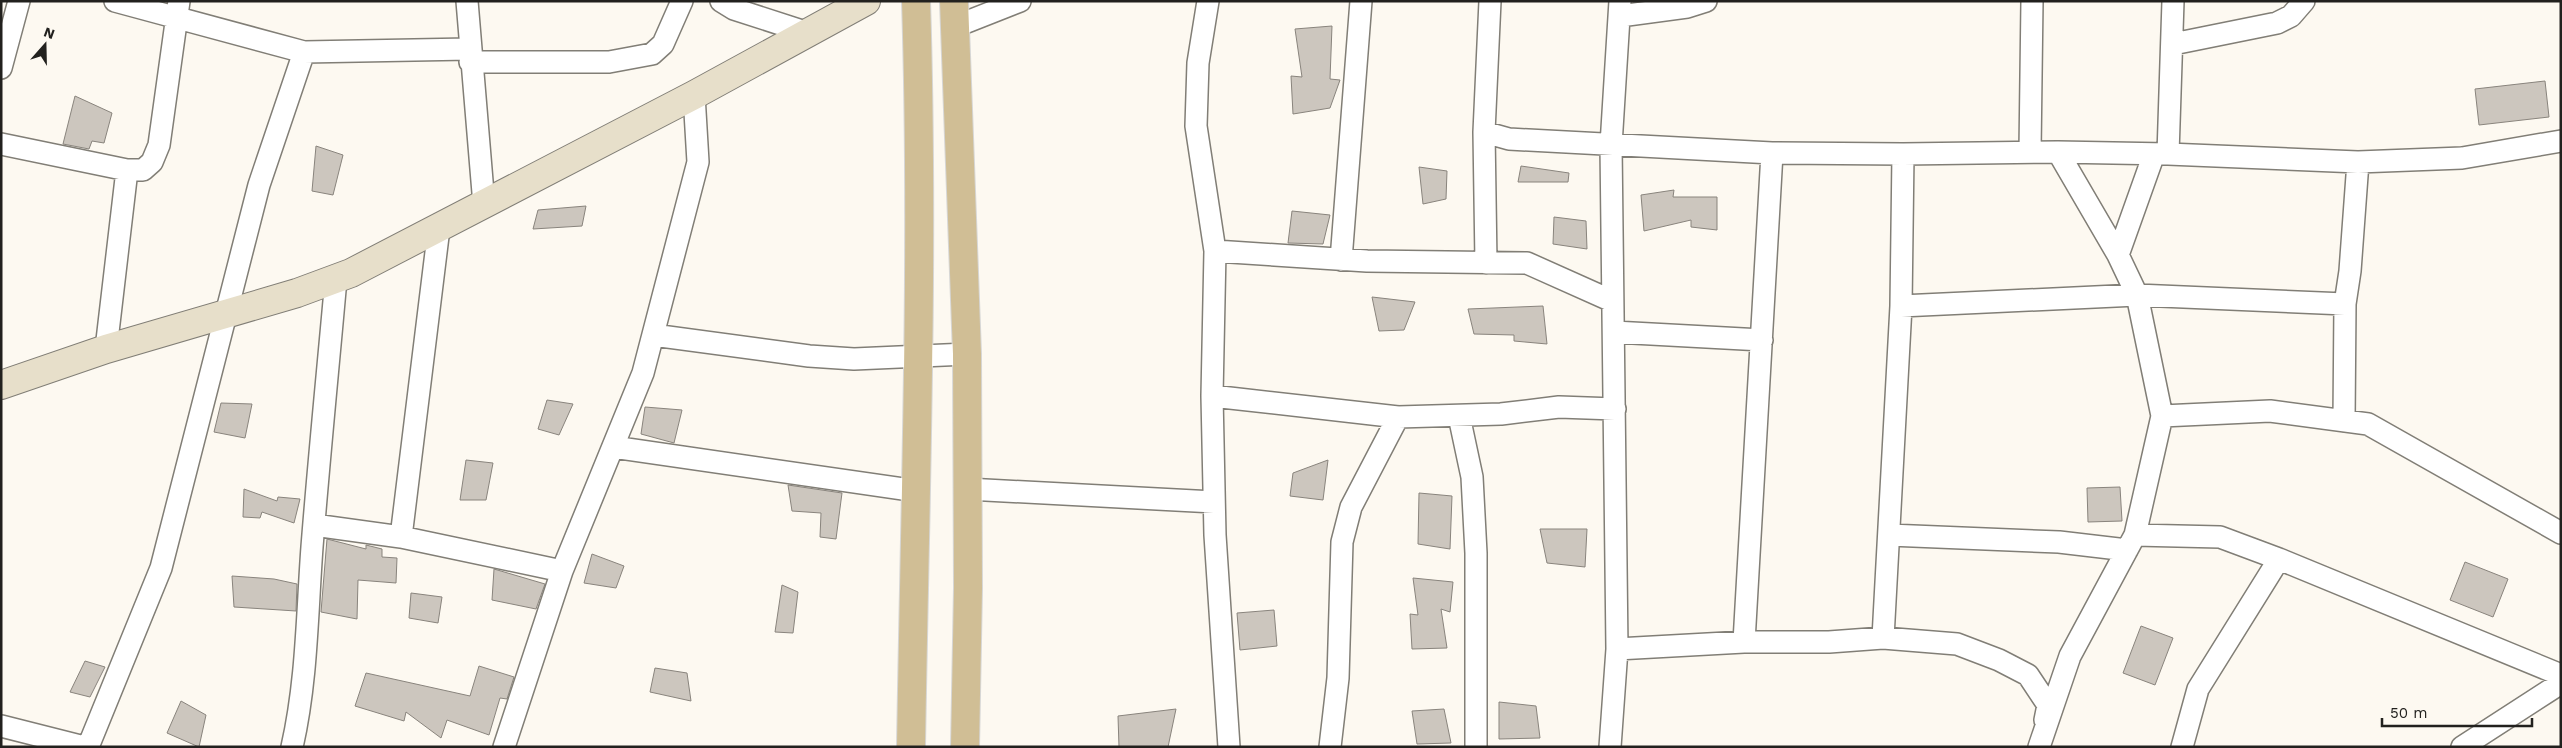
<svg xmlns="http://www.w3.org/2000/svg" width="2562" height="748" font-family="'Work Sans',sans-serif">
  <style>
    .building { fill: #ccc6be; stroke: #89847d }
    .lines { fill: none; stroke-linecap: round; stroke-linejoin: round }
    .street-casing { stroke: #817e76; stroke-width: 24 }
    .secondary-casing { stroke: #817e76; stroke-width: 30 }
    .primary-casing { stroke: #d7d7d6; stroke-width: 30 }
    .street { stroke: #fff; stroke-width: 21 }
    .secondary { stroke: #e7dfca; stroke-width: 28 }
    .primary { stroke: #d0be95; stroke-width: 28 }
  </style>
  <rect width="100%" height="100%" fill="#fdf9f1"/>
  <!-- building -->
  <path class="building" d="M1332,26l-2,53 10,1 -10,28 -37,6 -2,-38 11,1 -7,-48z
    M2545,81l4,36 -70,8 -4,-36z
    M75,96l37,17 -8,30 -12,-2 -3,8 -26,-5z
    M316,146l27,9 -10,40 -21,-4z
    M1521,166l48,7 -1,9h-50z
    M1419,167l28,4 -1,28 -23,5z
    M1674,190l-1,7h44v33l-26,-3v-7l-47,11 -3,-36z
    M586,206l-4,20 -49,3 5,-19z
    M1292,211l38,4 -7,29 -35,-1z
    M1554,217l32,4 1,28 -34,-5z
    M1372,297l43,5 -11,28 -25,1z
    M1543,306l4,38 -33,-3v-6l-40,-1 -6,-25z
    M547,400l26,4 -14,31 -21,-6z
    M221,403l31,1 -7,34 -31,-6z
    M645,407l37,3 -8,33 -33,-9z
    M466,460l27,3 -7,37h-26z
    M1328,460l-5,40 -33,-4 3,-23z
    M788,485l54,8 -6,46 -16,-2 1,-24 -29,-2z
    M2120,487l2,34 -34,1 -1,-34z
    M244,489l33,12 1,-4 22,2 -6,24 -32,-11 -2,6 -17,-1z
    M1419,493l33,3 -2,53 -32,-5z
    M1540,529h47l-2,38 -38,-4z
    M327,539l39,10v-4l16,4v8l15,1 -1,25 -38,-3 -1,39 -36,-7z
    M592,554l32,12 -8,22 -32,-5z
    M2465,562l43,17 -15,38 -43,-17z
    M494,569l51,15 -9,25 -44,-9z
    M232,576l42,3 23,5 -1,27 -62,-4z
    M1413,578l40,4 -3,30 -9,-3 6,39 -35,1 -2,-35 8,1z
    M782,585l16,7 -5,41 -18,-1z
    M411,593l31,4 -4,26 -29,-5z
    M1274,610l3,36 -37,4 -3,-37z
    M2141,626l32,12 -18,47 -32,-12z
    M85,661l20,6 -15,30 -20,-5z
    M479,666l35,11 -7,22 -7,-1 -11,37 -42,-15 -6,18 -35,-26 -2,9 -49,-15 11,-33 104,23z
    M655,668l32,5 4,28 -41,-9z
    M181,701l25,14 -7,32 -32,-14z
    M1499,702l37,4 4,32 -41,1z
    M1176,709l-8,38h-49l-1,-31z
    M1444,709l7,34 -34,1 -5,-33z"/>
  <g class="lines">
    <defs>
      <path id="street" d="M115,1l189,51 165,-3
        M467,1l17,204
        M721,1l13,8 74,24
        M1208,1l-10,62 -2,63 19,125 -3,145 3,139 14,212
        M1620,16l67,-9 19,-6
        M954,27l66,-26
        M2173,44l104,-21 14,-7 13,-15
        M470,62h139l43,-8 11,-10 19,-43
        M1,68l18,-67
        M1484,132l25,7 263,14 131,1 155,-2 110,2 190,8 104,-4 99,-17
        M1,144l126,26h16l9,-8 7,-17 20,-144
        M2030,151l2,-150
        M2058,152l60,103 19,40 25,121
        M2168,154l5,-153
        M1215,251l152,10 160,2 85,38
        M2118,255l36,-101
        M1341,260l20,-259
        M1486,263l-2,-131 6,-131
        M1901,306l236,-11 208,9
        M1614,332l148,8
        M653,335l156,21 45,3 113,-5
        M106,349l21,-179
        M1212,396l186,21 103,-3 58,-7 56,2
        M1459,416l13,61 4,76v194
        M2344,421l1,-117 5,-33 8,-109
        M613,447l304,44
        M967,489l247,13
        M314,525l87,12 161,34
        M1889,535l170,7 68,8
        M2135,535l85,2 59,22 282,116
        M401,537l38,-309
        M1883,638l18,-332 2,-152
        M1744,642l28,-489
        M1617,649l127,-7h85l54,-4 74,6 42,16 29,15 20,30 -3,15
        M1,726l83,21
        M88,747l73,-179 98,-383 45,-133
        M292,747c15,-66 15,-132 20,-200 7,-89 16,-178 24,-268
        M504,747l58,-176 81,-198 55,-211 -4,-67
        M1330,747l8,-69 4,-136 9,-35 47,-90
        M1610,747l7,-98 -6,-504 9,-144
        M2039,747l31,-91 65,-121 27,-119 108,-5 98,13 193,109
        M2182,747l16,-58 81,-130
        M2462,747l99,-64"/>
      <path id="secondary" d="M1,385l105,-36 191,-56 54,-20 343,-178 172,-94"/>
      <path id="primary" d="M954,1l13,353 1,234 -3,159
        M911,747c4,-249 13,-497 5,-746"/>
    </defs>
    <!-- street casing -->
    <use href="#street" class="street-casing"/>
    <!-- secondary casing -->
    <use href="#secondary" class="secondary-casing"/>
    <!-- primary casing -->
    <use href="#primary" class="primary-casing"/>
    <!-- street -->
    <use href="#street" class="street"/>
    <!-- secondary -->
    <use href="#secondary" class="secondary"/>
    <!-- primary -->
    <use href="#primary" class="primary"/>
  </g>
  <!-- border -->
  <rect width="2562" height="748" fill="none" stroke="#22211e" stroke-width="5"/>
  <!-- north arrow -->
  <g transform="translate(45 45) rotate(20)" stroke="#fdf9f1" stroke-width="4" paint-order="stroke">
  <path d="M0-4L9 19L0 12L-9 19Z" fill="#22211e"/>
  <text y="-8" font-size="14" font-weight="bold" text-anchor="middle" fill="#22211e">N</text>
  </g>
  <!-- scale -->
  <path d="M2382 718v8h150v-8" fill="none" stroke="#22211e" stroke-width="2.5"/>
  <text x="2390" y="718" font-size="15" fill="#22211e" stroke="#fdf9f1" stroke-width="4" paint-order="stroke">50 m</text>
</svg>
